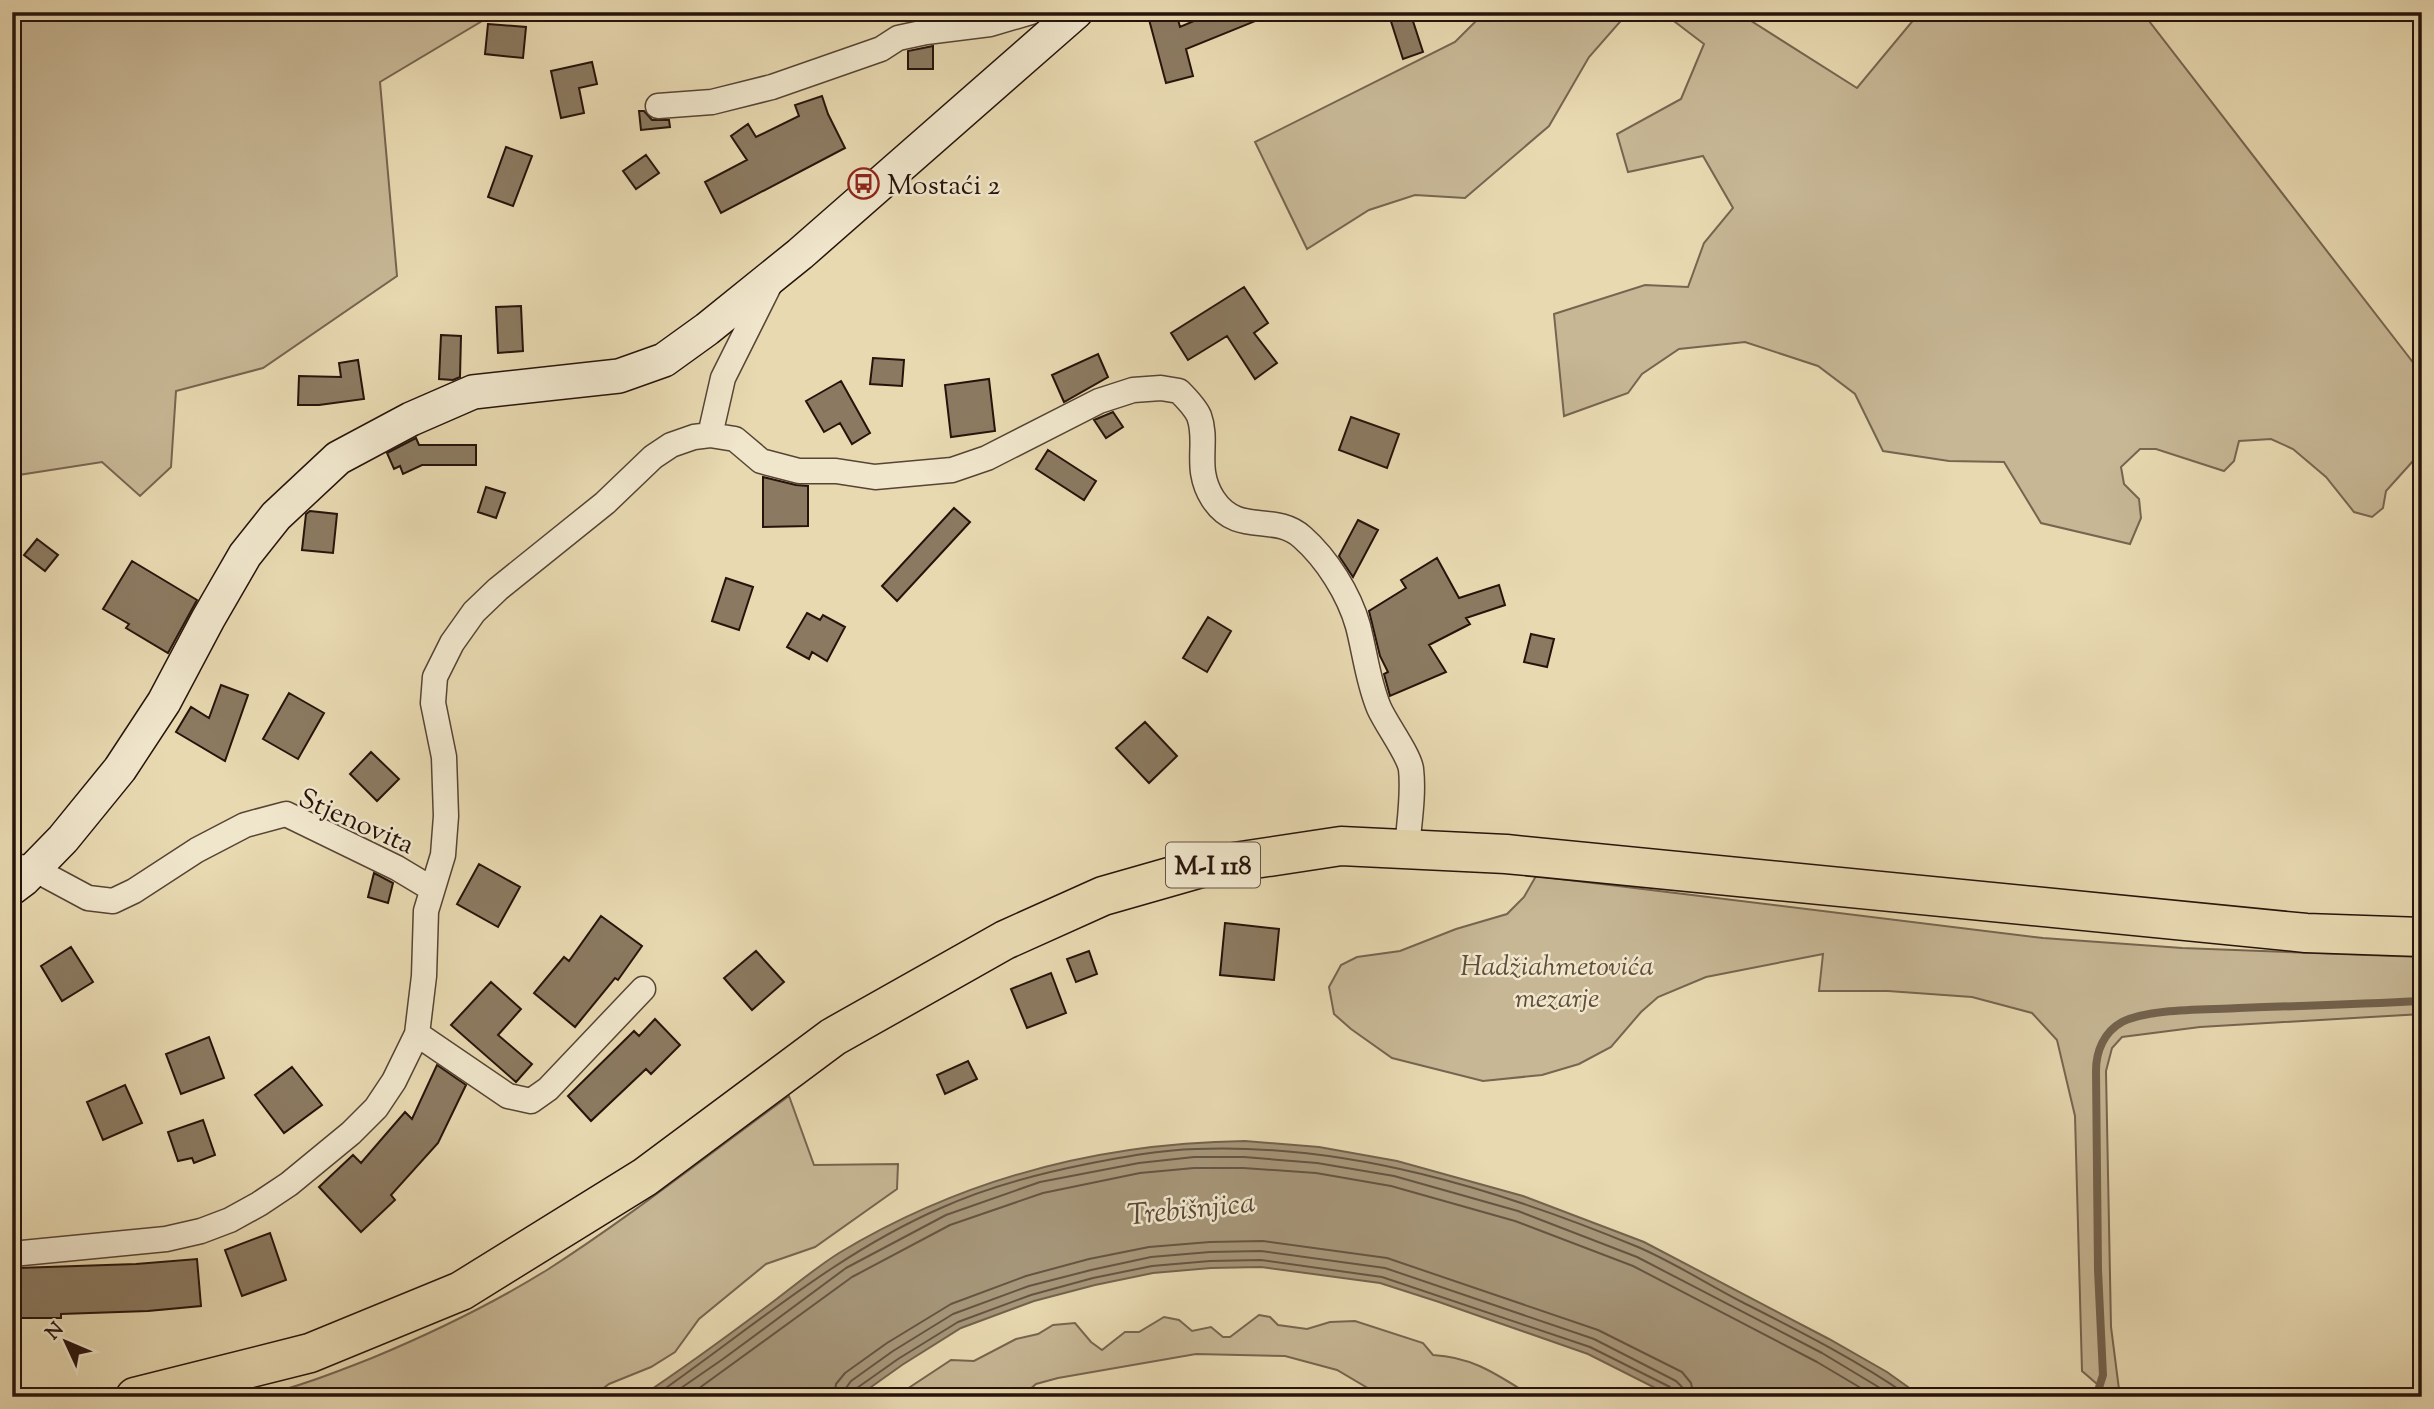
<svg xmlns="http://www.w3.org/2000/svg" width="2434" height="1409" font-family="'Sorts Mill Goudy',serif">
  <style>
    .green { fill: #c7b795; stroke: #766550; stroke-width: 2 }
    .water { fill: #a69679; stroke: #73624d; stroke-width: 2 }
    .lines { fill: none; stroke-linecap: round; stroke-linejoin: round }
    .shore { stroke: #665442; stroke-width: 2 }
    .stream { stroke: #73624d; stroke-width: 8 }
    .building { fill: #8b7a61; stroke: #26130b; stroke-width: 2 }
    .street-casing { stroke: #564434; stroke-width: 27 }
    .secondary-casing { stroke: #26130b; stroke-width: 36 }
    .primary-casing { stroke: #26130b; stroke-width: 41 }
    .street { stroke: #f0e6cc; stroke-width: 24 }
    .secondary { stroke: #f0e6cc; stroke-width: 33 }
    .primary { stroke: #e8d9b1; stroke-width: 38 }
    .labels { text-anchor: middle; stroke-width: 5; stroke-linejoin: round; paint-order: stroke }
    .shield { fill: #f0e6cc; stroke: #635245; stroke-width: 2 }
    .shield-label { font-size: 26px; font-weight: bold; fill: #26130b }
    .poi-label { font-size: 28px; fill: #26130b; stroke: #f0e6cc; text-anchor: start }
    .street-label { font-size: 28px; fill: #26130b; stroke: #f0e6cc }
    .park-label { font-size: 28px; font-style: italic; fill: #5e4c3b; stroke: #f0e6cc }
    .water-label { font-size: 30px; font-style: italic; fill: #594737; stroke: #f0e6cc }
  </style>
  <rect width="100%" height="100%" fill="#e8d9b1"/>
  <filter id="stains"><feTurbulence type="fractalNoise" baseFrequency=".00286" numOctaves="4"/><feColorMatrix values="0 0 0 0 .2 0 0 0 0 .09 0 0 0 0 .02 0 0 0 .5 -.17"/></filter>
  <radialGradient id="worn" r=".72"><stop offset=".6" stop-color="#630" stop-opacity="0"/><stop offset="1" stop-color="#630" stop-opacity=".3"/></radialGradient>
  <!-- green -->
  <path class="green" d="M12,12h497l-15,2 -114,68 17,194 -134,92 -87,23 -5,76 -31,29 -38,-34 -90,14z
    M1485,12h151l-11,4 -36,41 -40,69 -84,72 -50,-3 -46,15 -62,39 -52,-107 200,-100z
    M1662,12h75l120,76 63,-76h222l280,362v77l-36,40 -3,17 -11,9 -18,-5 -28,-35 -33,-28 -22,-10 -32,2 -5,20 -10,10 -68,-22h-16l-19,18 3,17 15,15 2,19 -11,26 -89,-21 -37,-61 -55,-1 -66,-10 -28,-57 -37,-28 -73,-24 -66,7 -37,25 -14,19 -64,23 -10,-102 91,-29 43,2 16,-44 29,-35 -30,-52 -75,16 -11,-38 64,-35 23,-55z
    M1536,876l507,62 139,10 240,9v57l-222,13 -78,10 -10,11 -6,23 5,256 9,70h-8l-30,-26 -7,-255 -18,-76 -25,-27 -60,-16 -84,-6h-69l4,-37 -117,23 -48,20 -17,15 -30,35 -32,17 -37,11 -59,6 -91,-23 -41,-29 -17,-15 -5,-27 12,-22 16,-8 43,-6 56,-22 51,-15 17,-17z
    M789,1096l25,69 84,-1 -1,25 -82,58 -49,17 -67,55 -24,33 -24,15 -42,17 -17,13h-336c39,-9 78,-24 116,-39 60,-25 120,-54 175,-88 84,-54 162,-116 242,-174z
    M1259,1315l11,2 8,8 29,4 23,-7 25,-1 68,22 10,12c41,2 66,21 100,42h-150l-46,-27 -52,-14 -89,-2 -138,24 -22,6 -15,13h-126l56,-37 23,1 42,-22 22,-5 15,-9 22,-2 16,19 11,8 23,-18h14l25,-15 15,3 13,11 19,-4 12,10h7z"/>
  <!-- water -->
  <path class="water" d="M1245,1141l74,6 78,14 126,35 121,46 185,97 58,33 35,25h-249l-85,-43 -149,-52 -59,-19 -119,-16 -50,1 -58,5 -58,12 -61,16 -73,27 -59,37 -45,32h-217c42,-28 82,-57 122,-87 25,-18 50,-40 77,-57 125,-75 260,-110 406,-112z"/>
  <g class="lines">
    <!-- shore -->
    <path class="shore" d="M653,1397c94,-65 182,-143 288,-189 46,-21 96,-34 146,-44 36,-7 72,-14 109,-15 152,-6 302,40 442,98 35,15 69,37 104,55 57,29 115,58 168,95
      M668,1397l55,-38 123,-91 100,-53 94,-33 99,-19 55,-6h50l73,6 77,13 124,35 119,46 185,96 73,44
      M687,1397l165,-120 98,-52 93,-32 97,-20 54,-5h49l73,5 75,13 124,35 118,45 184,96 59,35
      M834,1397l2,-13 9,-11 42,-30 64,-39 75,-28 63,-17 60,-12 61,-5 53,-1 124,17 211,72 84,42 9,11 3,14
      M845,1397l1,-9 5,-7 42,-30 60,-37 76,-28 62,-16 60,-13 59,-5 51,-1 124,17 209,71 82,42 6,6 1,10
      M853,1397l4,-9 41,-29 60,-37 73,-27 62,-17 59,-12 58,-5 51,-1 121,17 208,70 80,40 4,10"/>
    <!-- stream -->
    <path class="stream" d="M2096,1397l7,-22 -5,-105 -2,-199c0,-20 8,-39 26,-49 28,-14 86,-12 117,-14 61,-2 122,-4 183,-7"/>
  </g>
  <!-- building -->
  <path class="building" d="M1147,12h29l4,15 35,-15 60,1 -89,36 7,27 -27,7z
    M1388,12h22l13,40 -20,7z
    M488,24l38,3 -3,31 -38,-4z
    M933,46v23h-25v-18z
    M592,62l5,22 -18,4 5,25 -23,5 -10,-47z
    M822,96l6,18 17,34 -124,65 -16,-31 42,-22 -16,-24 17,-12 8,13 43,-21 -4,-11z
    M639,111h5l8,9h17l1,7 -29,3z
    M506,147l26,9 -19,50 -25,-9z
    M646,155l13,18 -23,16 -13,-18z
    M1244,287l24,36 -14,10 23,30 -22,16 -28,-43 -39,24 -17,-27z
    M521,306l2,45 -25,2 -2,-46z
    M441,335l20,1 -1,41 -7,3 -14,-1z
    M1098,354l10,23 -44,25 -12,-27z
    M873,358l31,2 -2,26 -32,-2z
    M358,360l6,39 -45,6h-21l1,-29 42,1 -2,-14z
    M989,379l6,52 -44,6 -6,-52z
    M841,381l29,52 -18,11 -12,-21 -16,9 -18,-31z
    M1113,412l10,15 -17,11 -12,-18z
    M1351,417l48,17 -12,34 -48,-18z
    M416,438l3,7h57v20h-54l-19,9 -3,-8 -6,3 -7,-16z
    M1048,450l48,31 -12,19 -48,-31z
    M763,477l33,8 12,1v40l-45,1z
    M486,487l19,6 -9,25 -18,-6z
    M954,508l16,14 -73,79 -15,-15z
    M310,511l27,3 -4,39 -31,-3 4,-36z
    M1358,520l20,10 -25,47 -14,-21z
    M37,539l21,16 -13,16 -21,-16z
    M1437,558l22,40 40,-13 6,20 -39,13 4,6 -41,21 17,27 -56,24 -6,-22 4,-2 -8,-16 -11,-45 37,-23 -5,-8z
    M132,561l65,39 -29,53 -42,-25 3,-4 -26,-15z
    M726,578l27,9 -14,43 -27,-9z
    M807,613l13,7 3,-5 22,12 -18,34 -15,-9 -3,7 -22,-12z
    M1208,617l23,14 -24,41 -24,-14z
    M1531,634l23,5 -7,28 -23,-5z
    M221,685l27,10 -23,66 -49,-29 15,-25 18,11z
    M289,693l35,20 -26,46 -35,-20z
    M1145,722l32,34 -28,27 -33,-35z
    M371,752l28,27 -22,22 -27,-27z
    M479,864l41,23 -22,40 -41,-23z
    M374,873l19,10 -5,20 -20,-6z
    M601,916l41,30 -24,34 -3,-2 -40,49 -41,-34 30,-36 5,4z
    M1225,923l54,6 -5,51 -54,-5z
    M71,947l22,35 -31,19 -21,-35z
    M756,951l28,31 -32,28 -28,-32z
    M1089,951l8,23 -21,8 -9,-23z
    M1051,973l15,40 -39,15 -16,-39z
    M491,982l30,27 -23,26 34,29 -16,18 -65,-57z
    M655,1019l25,26 -29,29 -5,-5 -55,52 -23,-25 66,-65 5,5z
    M209,1037l15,41 -43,16 -15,-40z
    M968,1061l9,18 -32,15 -8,-19z
    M437,1065l29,20 -28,58 -47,52 4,5 -34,32 -42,-45 34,-32 8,8 44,-51 7,7z
    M292,1067l30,38 -38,28 -29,-38z
    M125,1085l17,38 -39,17 -16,-38z
    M203,1120l12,35 -21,8 -2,-5 -14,3 -10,-29z
    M270,1233l16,47 -44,16 -17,-46z
    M197,1259l4,47 -53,5 -87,3v4h-42l-1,-50 118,-4z"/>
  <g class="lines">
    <defs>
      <path id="street" d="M658,106l54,-4 60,-15 109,-38 17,-11 28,-6 64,-8 41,-12
        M772,280l-49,98 -13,57 25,4 26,22 38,10h37l39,6 77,-7 35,-12 112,-57 34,-11 28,-2 18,3c7,7 16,16 20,25 10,27 -6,52 14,83 25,38 61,13 89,38 25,22 47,57 56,89 7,27 10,56 21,82 7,16 30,47 32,61 3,26 -2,54 -4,80
        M12,866l22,3 54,29 25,3 21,-10 63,-41 48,-25 41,-11 111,54 35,21
        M417,1034l91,62 23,5 17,-12 95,-100
        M12,1254l154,-15 35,-8 29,-11 29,-16 30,-20 62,-51 25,-25 18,-27 23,-47 7,-58 2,-65 17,-56 3,-39 -2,-59 -11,-54 2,-26 17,-34 22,-31 24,-23 107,-86 48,-46 18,-12 23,-8 16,-2"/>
      <path id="secondary" d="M12,888l12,-9 39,-40 57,-70 44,-67 44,-83 37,-64 31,-39 62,-58 73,-39 62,-27 146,-16 45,-16 43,-31 93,-75 276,-242"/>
      <path id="primary" d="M135,1397l175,-44 151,-62 184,-114 188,-140 172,-97 98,-44 105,-30 133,-20 165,8 800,79 116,4"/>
    </defs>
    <!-- street casing -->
    <use href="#street" class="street-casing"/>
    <!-- secondary casing -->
    <use href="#secondary" class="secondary-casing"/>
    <!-- primary casing -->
    <use href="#primary" class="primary-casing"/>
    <!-- street -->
    <use href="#street" class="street"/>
    <!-- secondary -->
    <use href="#secondary" class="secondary"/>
    <!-- primary -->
    <use href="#primary" class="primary"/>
  </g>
  <!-- icons -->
  <defs>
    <symbol id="bus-ring" viewBox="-11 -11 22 22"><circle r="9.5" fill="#f0e6cc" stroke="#8f2418" stroke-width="1.5"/><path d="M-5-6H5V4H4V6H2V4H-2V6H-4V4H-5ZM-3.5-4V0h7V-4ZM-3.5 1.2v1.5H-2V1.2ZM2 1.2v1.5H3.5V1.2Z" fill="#8f2418"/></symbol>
  </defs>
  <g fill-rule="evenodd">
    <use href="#bus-ring" x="846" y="166" width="35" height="35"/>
  </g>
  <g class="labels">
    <!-- shield labels -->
    <rect class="shield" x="1166" y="842.5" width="94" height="45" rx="5"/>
    <g class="shield-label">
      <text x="1213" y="874">M-I 118</text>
    </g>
    <!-- poi labels -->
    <g class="poi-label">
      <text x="887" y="194">Mostaći 2</text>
    </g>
    <!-- street labels -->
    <g class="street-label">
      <text transform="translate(357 820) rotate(24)" y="10">Stjenovita</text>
    </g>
    <!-- park labels -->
    <g class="park-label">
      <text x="1557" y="975">Hadžiahmetovića<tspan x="1557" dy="32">mezarje</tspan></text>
    </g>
    <!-- water labels -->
    <g class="water-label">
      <text transform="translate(1191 1208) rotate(-6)" y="10">Trebišnjica</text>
    </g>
  </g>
  <!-- margin -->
  <rect width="2434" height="1409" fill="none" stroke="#e8d9b1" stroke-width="42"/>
  <rect x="14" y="14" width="2406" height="1381" fill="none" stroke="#26130b" stroke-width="3.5"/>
  <rect x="21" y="21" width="2392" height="1367" fill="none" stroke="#26130b" stroke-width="2"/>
  <!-- north arrow -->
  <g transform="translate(66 1342) rotate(314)" stroke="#f0e6cc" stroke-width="5" paint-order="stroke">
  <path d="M0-5L12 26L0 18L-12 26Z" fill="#26130b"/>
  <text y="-10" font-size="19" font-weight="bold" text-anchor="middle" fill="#26130b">N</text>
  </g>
  <rect width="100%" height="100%" filter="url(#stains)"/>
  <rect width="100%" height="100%" fill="url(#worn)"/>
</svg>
